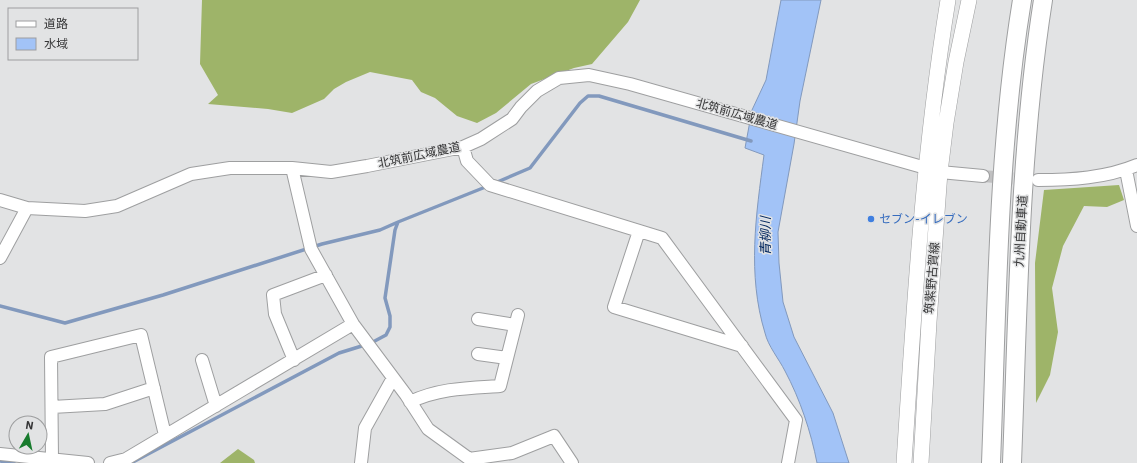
<svg xmlns="http://www.w3.org/2000/svg" width="1137" height="463" font-family="'IBM Plex Sans','Noto Sans JP',sans-serif">
  <style>
    .forest { fill: #9eb469 }
    .water { fill: #a2c3f7; stroke: #8299bd }
    .lines { fill: none; stroke-linecap: round; stroke-linejoin: round }
    .stream { stroke: #8299bd; stroke-width: 3.5 }
    .minor-tunnel { stroke: #c0c0c1; stroke-width: 12; stroke-dasharray: 12 6; stroke-linecap: butt }
    .minor-casing { stroke: #9e9fa0; stroke-width: 14 }
    .major-casing { stroke: #9e9fa0; stroke-width: 16 }
    .highway-casing { stroke: #9e9fa0; stroke-width: 20 }
    .minor { stroke: #fff; stroke-width: 12 }
    .major { stroke: #fff; stroke-width: 15 }
    .highway { stroke: #fff; stroke-width: 18 }
    .shop-dot { fill: #3f7fe0; stroke: #e2e3e4; stroke-width: 1.5 }
    .labels { text-anchor: middle; stroke-width: 3; stroke-linejoin: round; paint-order: stroke }
    .street-label { font-size: 12px; fill: #363637; stroke: #e2e3e4 }
    .shop-label { font-size: 12px; fill: #366cbe; stroke: #e2e3e4; text-anchor: start }
    .water-label { font-size: 13px; font-style: italic; fill: #052960; stroke: #e2e3e4 }
  </style>
  <rect width="100%" height="100%" fill="#e2e3e4"/>
  <!-- forest -->
  <path class="forest" d="M202,0h438l-12,22 -36,42 -18,4 -43,16 -35,29 -19,10 -20,-7 -22,-18 -14,-6 -9,-12 -42,-8 -24,10 -12,7 -10,10 -32,14 -24,-4 -60,-5 10,-9 -18,-31z
    M1119,185l5,15 -17,7 -23,-1 -21,40 -11,42 6,44 -8,43 -14,28 -1,-140 9,-73z
    M238,449l16,11 1,3h-35z"/>
  <!-- water -->
  <path class="water" d="M781,0h40l-21,101 -6,43 -16,88 1,31 4,39 11,35 39,76 16,50h-32c-6,-31 -17,-64 -32,-92 -6,-12 -17,-25 -20,-38 -18,-59 -9,-118 -1,-178l-19,-7 7,-38 14,-30z"/>
  <g class="lines">
    <!-- stream -->
    <path class="stream" d="M495,183l35,-15 50,-65 8,-7h11l152,45
      M0,306l65,17 98,-28 159,-51 58,-14 18,-8
      M371,343l15,-8 4,-8v-11l-5,-18 10,-68 3,-8 90,-36
      M0,461l14,2
      M131,463l208,-110 26,-8"/>
    <!-- minor-tunnel -->
    <path class="minor-tunnel" d="M983,176l47,4"/>
    <defs>
      <path id="minor" d="M463,147l4,14 23,24 172,53 134,182 -8,43
        M292,168l19,81 42,75 53,71 22,34 47,34
        M1126,170l11,56
        M1038,180c33,0 68,-2 99,-15
        M0,200l27,8 58,3 32,-5 74,-32 39,-6h62l39,4 36,-6 96,-19 18,-8 31,-20 9,-12 16,-16 22,-13 30,-3 41,9 310,88 43,4
        M639,231l-25,76 128,39
        M0,258l27,-50
        M478,319l37,6
        M478,354l29,4
        M202,360l14,46
        M294,360l-19,-46 -2,-19 53,-20
        M410,402c29,-14 59,-14 90,-16l18,-71
        M52,407l53,-3 49,-16
        M0,454l88,9
        M52,459l-1,-102 90,-22 24,100
        M469,459l43,-6 42,-17 18,27
        M110,463l16,-4 227,-135
        M361,463l4,-35 28,-50"/>
      <path id="major" d="M904,463c10,-155 19,-310 44,-463
        M921,463l8,-141 11,-150 6,-49 10,-61 13,-62"/>
      <path id="highway" d="M991,463c6,-154 6,-310 31,-463
        M1012,463c6,-154 7,-310 31,-463"/>
    </defs>
    <!-- minor casing -->
    <use href="#minor" class="minor-casing"/>
    <!-- major casing -->
    <use href="#major" class="major-casing"/>
    <!-- highway casing -->
    <use href="#highway" class="highway-casing"/>
    <!-- minor -->
    <use href="#minor" class="minor"/>
    <!-- major -->
    <use href="#major" class="major"/>
    <!-- highway -->
    <use href="#highway" class="highway"/>
  </g>
  <!-- markers -->
  <circle class="shop-dot" cx="871" cy="219" r="4"/>
  <g class="labels">
    <!-- street labels -->
    <g class="street-label">
      <text transform="translate(737 114) rotate(16)" y="4">北筑前広域農道</text>
      <text transform="translate(419 155) rotate(-12)" y="4">北筑前広域農道</text>
      <text transform="translate(1021 231) rotate(-87)" y="4">九州自動車道</text>
      <text transform="translate(932 278) rotate(-85)" y="4">筑紫野古賀線</text>
    </g>
    <!-- shop labels -->
    <g class="shop-label">
      <text x="879" y="223">セブン-イレブン</text>
    </g>
    <!-- water labels -->
    <g class="water-label">
      <text transform="translate(765 236) rotate(-90)" y="5">青柳川</text>
    </g>
  </g>
  <!-- legend -->
  <rect x="8" y="8" width="130" height="52" fill="#e2e3e4" stroke="#9d9e9f"/>
  <rect x="16" y="21" width="20" height="6" fill="#ffffff" stroke="#9d9e9f"/>
  <text x="44" y="28" font-size="12" fill="#363637">道路</text>
  <rect x="16" y="38" width="20" height="12" fill="#a2c3f7" stroke="#9d9e9f"/>
  <text x="44" y="48" font-size="12" fill="#363637">水域</text>
  <!-- north arrow -->
  <g transform="translate(28 435) rotate(9)"><circle r="19" fill="#e2e3e4" stroke="#9d9e9f"/>
  <path d="M0-3L7 15L0 10L-7 15Z" fill="#187b2d"/>
  <text y="-6" font-size="11" font-weight="bold" text-anchor="middle" fill="#363637">N</text>
  </g>
</svg>
